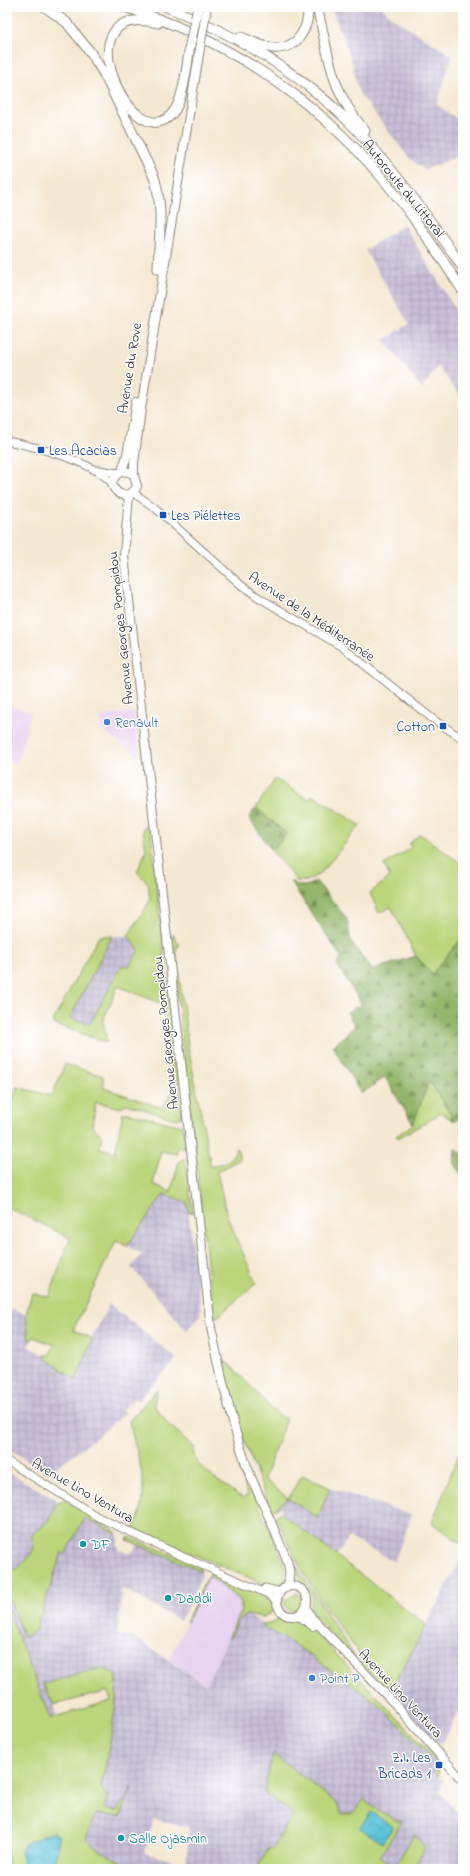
<svg xmlns="http://www.w3.org/2000/svg" width="470" height="1876" font-family="'Indie Flower',sans-serif">
  <style>
    .built { fill: #e7d2ef }
    .industrial { fill: url(#industrial-grid) }
    .grass { fill: #bad57a; stroke: #6b784b }
    .forest { fill: url(#forest-firs); stroke: #586943 }
    .water { fill: url(#water-waves); stroke: #3c707a }
    .lines { fill: none; stroke-linecap: round; stroke-linejoin: round }
    .secondary-casing { stroke: #888277; stroke-width: 9 }
    .primary-casing { stroke: #888277; stroke-width: 10 }
    .highway-casing { stroke: #888277; stroke-width: 11 }
    .secondary { stroke: #fff; stroke-width: 7 }
    .primary { stroke: #fff; stroke-width: 8 }
    .highway { stroke: #fff; stroke-width: 9 }
    .primary-bridge-casing { stroke: #888277; stroke-width: 10; stroke-linecap: butt }
    .highway-bridge-casing { stroke: #888277; stroke-width: 11; stroke-linecap: butt }
    .primary-bridge { stroke: #fff; stroke-width: 8 }
    .highway-bridge { stroke: #fff; stroke-width: 9 }
    .transit-dot { fill: #1a4fb4; stroke: #fff; stroke-width: 1.5 }
    .shop-dot { fill: #3f7fe0; stroke: #fff; stroke-width: 1.5 }
    .culture-dot { fill: #0f9aa8; stroke: #fff; stroke-width: 1.5 }
    .labels { text-anchor: middle; stroke-width: 3; stroke-linejoin: round; paint-order: stroke }
    .street-label { font-size: 14px; fill: #1c1c1c; stroke: #fff }
    .transit-label { font-size: 14px; fill: #164399; stroke: #fff; text-anchor: start }
    .shop-label { font-size: 14px; fill: #366cbe; stroke: #fff; text-anchor: start }
    .culture-label { font-size: 14px; fill: #0d838f; stroke: #fff; text-anchor: start }
  </style>
  <defs>
    <pattern id="industrial-grid" width="8" height="8" patternUnits="userSpaceOnUse"><rect width="8" height="8" fill="#c8bfd8"/><path d="M0 4h8M4 0v8" fill="none" stroke="#aba4b9"/></pattern>
    <pattern id="forest-firs" width="22" height="20" patternUnits="userSpaceOnUse"><rect width="22" height="20" fill="#93b66a"/><path d="M5 1l3.5 6h-7zM16 11l3.5 6h-7z" fill="#779356"/></pattern>
    <pattern id="water-waves" width="16" height="10" patternUnits="userSpaceOnUse"><rect width="16" height="10" fill="#5cc3d9"/><path d="M0 5q4-4 8 0t8 0" fill="none" stroke="#4fa7ba"/></pattern>
  </defs>
  <rect width="100%" height="100%" fill="#fff"/>
  <filter id="ink" filterUnits="userSpaceOnUse"><feTurbulence type="fractalNoise" baseFrequency=".025" numOctaves="2"/><feDisplacementMap in="SourceGraphic" scale="8" xChannelSelector="R" yChannelSelector="G"/><feConvolveMatrix kernelMatrix="1 2 1 2 8 2 1 2 1" color-interpolation-filters="sRGB"/></filter>
  <filter id="wash" filterUnits="userSpaceOnUse"><feTurbulence type="fractalNoise" baseFrequency=".012" numOctaves="4" result="noise"/><feDisplacementMap in="SourceGraphic" scale="16" xChannelSelector="R" yChannelSelector="G"/><feGaussianBlur stdDeviation="0.9" result="paint"/><feColorMatrix in="noise" values="0 0 0 0 0 0 0 0 0 0 0 0 0 0 0 0 0 1.4 0 .05"/><feComposite in="paint" operator="in"/></filter>
  <g filter="url(#wash)">
    <rect width="100%" height="100%" fill="#f5e8d2"/>
    <!-- built -->
    <path class="built" d="M7,704l24,9 -14,51 -10,-4z
      M134,712l5,44 -37,-26 -2,-14z
      M209,1576l32,25v9l-35,75 -37,-25z"/>
    <!-- industrial -->
    <path class="industrial" d="M331,7h51l8,9 62,40 -15,49 26,18v17l-5,16 -33,14 -17,-13 -49,-64 -7,-30z
      M404,225l59,97v78l-25,-34 -16,23 -38,-49 25,-16 -44,-74z
      M112,936h16l11,13 -10,17h-7l-32,58 -21,-6z
      M164,1194l23,8 14,112 -14,17 -56,-64 11,-13 -15,-8z
      M109,1304l68,55 -40,42 -3,-3 -12,12 3,3 -6,5 -27,23 -3,-1v3l-41,30 -41,-25v-129l5,-10 14,5 3,26 2,1 -3,6 17,8 2,4 28,21 17,-42z
      M9,1473l108,61 2,6 -3,5 3,2v3l12,3 5,-4 2,-6 63,28 1,5 -20,42 -3,2 -57,-32 -5,47 18,3 71,47 35,-75 57,37 80,57 61,62 -5,6 10,8 -4,12 19,22 4,-5v60h-50l12,-21 -30,19 -15,-9 21,-37h-5l-29,-18 -2,-5 -13,16h-10l-2,-4 -67,-55 -8,37 29,21 -22,37 -3,-2 -13,21h-70l3,-42 -35,-8 -9,34 36,10 -1,6h-62l3,-6 -25,-15 -10,-9 9,-25 25,3 12,-30 -7,16 -3,-1 -5,9 -13,-2 1,-16 -4,-5 11,-55 2,-19 2,-12v-12l-62,15 3,11 -50,129v-371z
      M330,1488l82,27 -18,47 -45,-25 -13,20 -55,-44v-5l-4,1 -1,-2 12,-9 30,20z
      M463,1555v147l-22,42 -4,-1 -34,-38 1,-4 -3,-5 -4,2 -6,-7z"/>
    <!-- grass -->
    <path class="grass" d="M275,779l34,21 3,-5 48,30 -40,49 -14,7h-9l-25,-30 14,-17 -30,-26z
      M150,826l32,289 -2,3 -4,1 -50,-15 -6,4 -24,-6 -4,24 10,9 -2,13 15,4 8,-39h6l54,13 2,23 -8,-2v7l-16,-3 -8,33 18,8 8,-31 6,-3 8,54 -4,1 -2,-11 -23,-8 -37,52 -11,-5 -43,89 19,8v3l-16,39 -29,-21 -2,-4h4l6,-10 -22,-8 -2,4 -2,-1 -3,-26 6,-21 17,4 21,-59 -63,-31v-93l10,-27 35,9 13,-32 38,12 1,12 59,20 11,-21 -10,-82 -46,-19 -15,34 4,23 -55,-20 47,-87h13l-42,82 20,6 32,-59 7,1 10,-16 -11,-14 22,-35 -2,-18 -11,-11 9,-21 -3,-23z
      M420,834l43,31v72l-31,37 -16,-18 -25,-49 -12,6 -9,-20 20,-16 -6,-12c9,-7 19,-10 27,-18l-2,-3z
      M173,934l6,10 -3,6 12,95 23,122 19,-7 7,-12 3,11 -23,13 10,44 29,67 -40,35 -3,-3 -42,-375z
      M429,1080l22,35 1,5 -11,-8c-13,11 -28,16 -42,26l-3,-2 17,-12z
      M225,1362l4,2 47,49 10,6 -22,60 24,19 14,-23 28,13 -12,30 -30,-20 -11,9v2l-5,1 -2,-2 -31,-81 -16,-62z
      M157,1389l-3,16 13,18 28,25 -2,3 4,12 18,16 28,19 5,-3 -10,-28 4,-1 20,46 -1,1c6,12 37,66 18,73 -8,2 -14,-5 -20,-4l-126,-53c21,-34 4,-73 -4,-108z
      M463,1443v102l-31,-22z
      M65,1500l49,30 3,4 -32,-16 -20,36 -3,-2 -27,79 -8,5 -4,-1 -16,-42v-31l3,5 4,3 3,-1c10,-10 22,-19 14,-33l15,-13 10,-15 -3,-2z
      M281,1513l145,112 -35,66 6,7 4,-2 -3,3h-3l-33,-34 -4,-13 -32,-44 -27,-43 -23,-48 2,-3z
      M129,1537l69,28 3,3v3l-74,-31z
      M295,1564l62,96 -44,-44 -3,-7 2,-11 -4,-8 -7,-8z
      M211,1573l57,23 4,5 1,9 -2,3 -8,4 -17,-2 -8,6 -8,17h-2l13,-28v-9l-32,-25 -22,46h-1l22,-47z
      M297,1593l4,4 1,8 -6,6 -8,-1 -6,-8z
      M7,1607l43,111 61,-17 -3,-10 -54,14 -11,-21 58,-16 16,6 -1,28 -2,12 -2,19 -11,55 6,8 -3,13 13,2 5,-9 3,1 7,-16 -12,30 -25,-3 -9,25 10,9 26,15 -4,6h-11l-13,-6 -2,6h-85z
      M278,1618c8,-1 22,3 29,6l131,136 1,16 -5,-4 5,-7 -61,-61 -80,-57 -29,-17 -1,1 -6,-6 8,-1z
      M273,1754l63,48 6,12h10l13,-16 2,5 29,18h6l-22,36 15,10 19,-33 11,14 -12,21h-157l13,-21 3,1 22,-35 -30,-22z"/>
    <!-- forest -->
    <path class="forest" d="M256,808l31,26 -15,17 -23,-33z
      M290,881c11,7 16,6 26,0l31,38 4,23 21,28 44,-14 16,18 31,-37v173l-3,8 -4,2h-4l-1,-5 -22,-34 -16,43 -28,-47 -24,17 -28,-48 22,-20 -8,-14 15,-8 -25,-39 4,-8z
      M455,1148l8,6v24l-9,-16z"/>
    <!-- water -->
    <path class="water" d="M371,1812l22,15 -11,16 -22,-15z
      M53,1832l6,4 -4,33h-31l-3,-15 3,-10z"/>
  </g>
  <g filter="url(#ink)">
    <g class="lines">
      <defs>
        <path id="secondary" d="M7,441c30,6 85,20 105,42
          M99,470l19,3
          M132,492l22,15 87,78 17,12 84,50 92,73 29,19
          M7,1461l91,56 90,42 80,35 9,8
          M265,1588l15,4"/>
        <path id="primary" d="M122,471l5,-16 9,-53
          M134,475c-9,-7 -19,-3 -22,8 3,14 19,16 25,3l-3,-11v-12l7,-54 59,-361
          M129,495l-5,61 87,772c11,50 21,101 40,149 9,21 19,41 27,62 6,15 17,33 8,49
          M277 1601a15 15 0 1 1 30 0a15 15 0 1 1-30 0Z
          M306,1607l5,10 84,87 68,77
          M292,1616l9,1 12,9"/>
        <path id="highway" d="M45,7l21,15 25,31 13,21 50,103c10,30 5,61 4,92
          M125,7c100,32 189,90 257,171 30,35 55,74 81,113
          M167,7c68,27 135,67 187,120 41,43 76,92 109,141
          M317,7c13,51 12,81 48,124
          M158,23c-98,-23 -27,134 13,92 13,-13 16,-51 19,-70
          M241,37c10,4 21,10 32,11 25,2 36,-20 35,-41"/>
      </defs>
      <!-- secondary casing -->
      <use href="#secondary" class="secondary-casing"/>
      <!-- primary casing -->
      <use href="#primary" class="primary-casing"/>
      <!-- highway casing -->
      <use href="#highway" class="highway-casing"/>
      <!-- secondary -->
      <use href="#secondary" class="secondary"/>
      <!-- primary -->
      <use href="#primary" class="primary"/>
      <!-- highway -->
      <use href="#highway" class="highway"/>
      <defs>
        <path id="primary-bridge" d="M200,48l7,-41"/>
        <path id="highway-bridge" d="M190,45l8,-38"/>
      </defs>
      <!-- primary-bridge casing -->
      <use href="#primary-bridge" class="primary-bridge-casing"/>
      <!-- highway-bridge casing -->
      <use href="#highway-bridge" class="highway-bridge-casing"/>
      <!-- primary-bridge -->
      <use href="#primary-bridge" class="primary-bridge"/>
      <!-- highway-bridge -->
      <use href="#highway-bridge" class="highway-bridge"/>
    </g>
  </g>
  <!-- markers -->
  <g class="transit-dot">
    <rect x="37" y="446" width="8" height="8" rx="2"/>
    <rect x="159" y="511" width="8" height="8" rx="2"/>
    <rect x="439" y="722" width="8" height="8" rx="2"/>
    <rect x="435" y="1761" width="8" height="8" rx="2"/>
  </g>
  <g class="shop-dot">
    <circle cx="107" cy="722" r="4"/>
    <circle cx="312" cy="1678" r="4"/>
  </g>
  <g class="culture-dot">
    <circle cx="83" cy="1544" r="4"/>
    <circle cx="168" cy="1598" r="4"/>
    <circle cx="121" cy="1838" r="4"/>
  </g>
  <g class="labels">
    <!-- street labels -->
    <g class="street-label">
      <text transform="translate(404 188) rotate(51)" y="5">Autoroute du Littoral</text>
      <text transform="translate(129 368) rotate(-81)" y="5">Avenue du Rove</text>
      <text transform="translate(312 616) rotate(34)" y="5">Avenue de la Méditerranée</text>
      <text transform="translate(120 628) rotate(-96)" y="5">Avenue Georges Pompidou</text>
      <text transform="translate(165 1033) rotate(-96)" y="5">Avenue Georges Pompidou</text>
      <text transform="translate(83 1490) rotate(30)" y="5">Avenue Lino Ventura</text>
      <text transform="translate(401 1693) rotate(47)" y="5">Avenue Lino Ventura</text>
    </g>
    <!-- transit labels -->
    <g class="transit-label">
      <text x="49" y="455">Les Acacias</text>
      <text x="171" y="520">Les Piélettes</text>
      <text x="435" y="731" text-anchor="end">Cotton</text>
      <text x="431" y="1762" text-anchor="end">Z.I. Les<tspan x="431" dy="16">Bricads 1</tspan></text>
    </g>
    <!-- shop labels -->
    <g class="shop-label">
      <text x="115" y="727">Renault</text>
      <text x="320" y="1683">Point P</text>
    </g>
    <!-- culture labels -->
    <g class="culture-label">
      <text x="91" y="1549">DF</text>
      <text x="176" y="1603">Daddi</text>
      <text x="129" y="1843">Salle Ojasmin</text>
    </g>
  </g>
  <!-- margin -->
  <rect width="470" height="1876" fill="none" stroke="#fff" stroke-width="24"/>
</svg>
